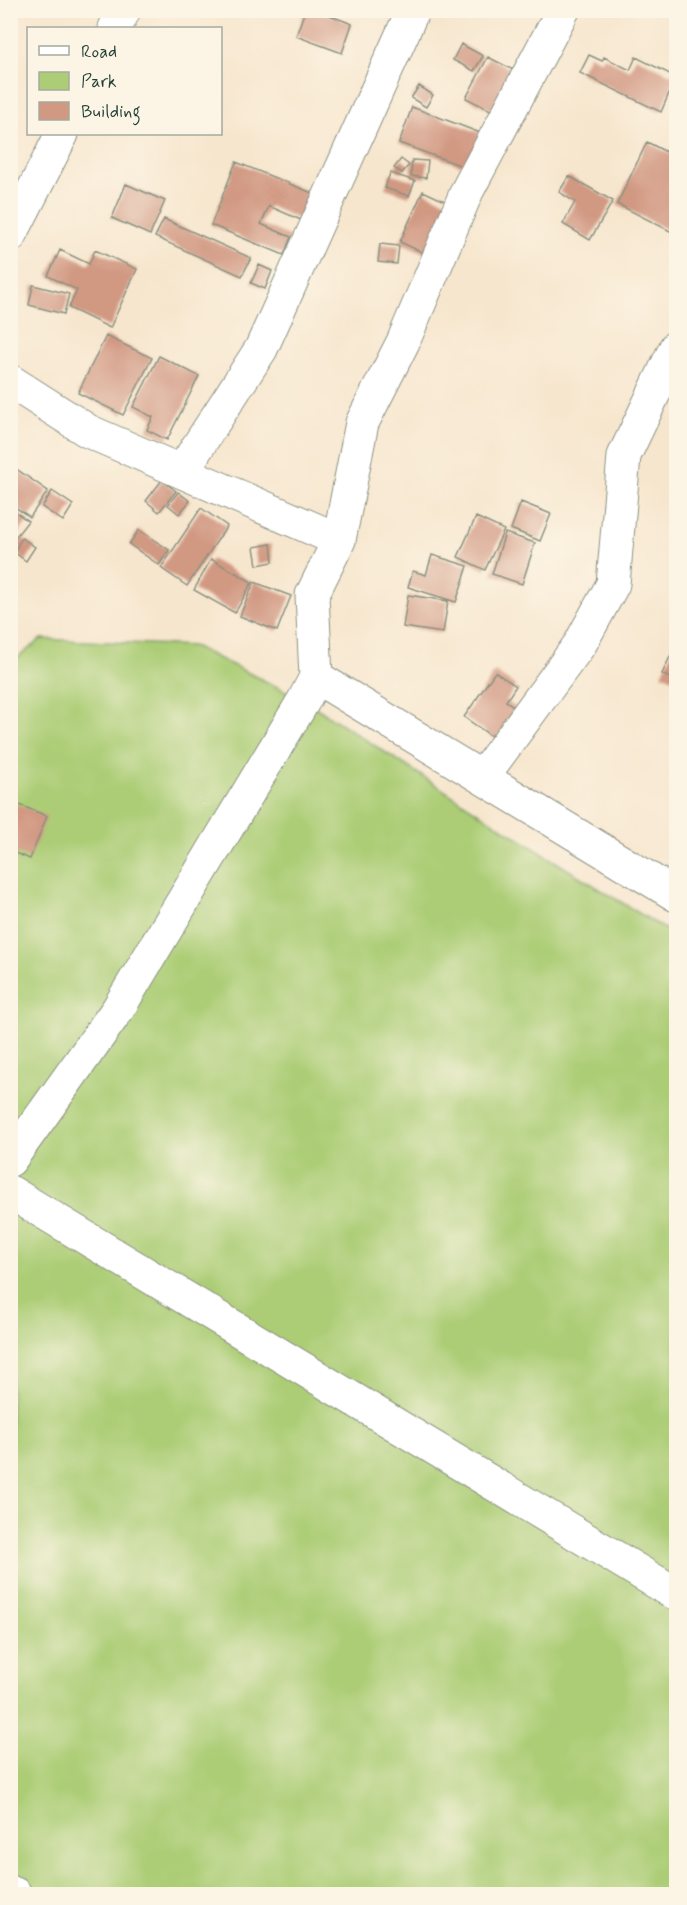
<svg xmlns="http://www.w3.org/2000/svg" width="687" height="1905" font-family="Mynerve,sans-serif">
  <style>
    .green { fill: #accd76; stroke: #668555; stroke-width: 1.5 }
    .building { fill: #d19882 }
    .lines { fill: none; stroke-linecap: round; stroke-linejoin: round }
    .minor-casing { stroke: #8b9281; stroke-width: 35 }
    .minor { stroke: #fff; stroke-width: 33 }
  </style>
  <rect width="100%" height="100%" fill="#fcf5e5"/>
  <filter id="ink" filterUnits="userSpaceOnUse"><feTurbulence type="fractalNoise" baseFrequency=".0167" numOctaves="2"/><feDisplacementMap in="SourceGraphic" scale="12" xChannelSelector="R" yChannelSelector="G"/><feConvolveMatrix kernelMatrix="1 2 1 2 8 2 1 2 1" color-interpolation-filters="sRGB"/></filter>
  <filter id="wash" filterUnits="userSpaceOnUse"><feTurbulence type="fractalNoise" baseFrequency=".008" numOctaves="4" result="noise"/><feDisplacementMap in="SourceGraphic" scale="24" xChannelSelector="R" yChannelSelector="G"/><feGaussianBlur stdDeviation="1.35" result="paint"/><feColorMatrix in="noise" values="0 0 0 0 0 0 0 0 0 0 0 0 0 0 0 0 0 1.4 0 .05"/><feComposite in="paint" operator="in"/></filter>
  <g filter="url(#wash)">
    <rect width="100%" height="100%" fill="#f7e6ce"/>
    <!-- green -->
    <path class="green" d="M41,639l152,7 111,54 247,159 125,77v958h-665v-1231z"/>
    <g id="blocks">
      <!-- building -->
      <path class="building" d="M305,10h11l36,14 -10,29 -46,-17z
        M461,44l22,12 -9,15 -21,-11z
        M589,55l13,6 2,-4 26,13 6,-13 40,20 -15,35 -81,-39z
        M488,57l33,17 -21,41 -34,-17z
        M419,86l14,9 -7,12 -15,-9z
        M412,107l71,27 -13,35 -71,-26z
        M647,142l29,15v39l-4,9 4,3v26l-59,-30z
        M401,159l8,6 -7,8 -8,-5z
        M412,160l16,1 -2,17 -15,-2z
        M236,162l86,35 -12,27 -41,-18 -8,18 30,13 -7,18 -73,-30z
        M390,173l25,8 -6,15 -24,-8z
        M569,176l44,25 -23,39 -27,-16 12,-22 -16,-10z
        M126,184l39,17 -15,34 -38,-17z
        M423,191l26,12 -23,51 -26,-12z
        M164,219l87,39 -9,18 -87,-39z
        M380,244l19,2 -2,18 -19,-2z
        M60,250l29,14 6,-14 42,19 -27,59 -41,-20 8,-18 -29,-14z
        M259,265l13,6 -7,18 -14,-6z
        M33,285l36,9 -5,20 -35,-9z
        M106,336l46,22 -29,57 -45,-22z
        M159,356l40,20 -32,64 -20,-10 6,-13 -20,-10z
        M12,466l36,25 -18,26 -20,-13z
        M162,480l14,11 -17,21 -13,-11z
        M52,491l21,14 -10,16 -21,-14z
        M178,492l12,9 -11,13 -11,-9z
        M521,502l30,12 -11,27 -29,-12z
        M10,508l18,13 -18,23z
        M201,508l26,18 -40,60 -26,-18z
        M476,517l28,13 -19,40 -27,-13z
        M139,530l30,20 -10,15 -30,-21z
        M505,533l30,10 -13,41 -30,-10z
        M22,538l13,9 -9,14 -12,-9z
        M271,544l2,18 -16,3 -3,-18z
        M432,555l36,11 -12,36 -48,-15 5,-16 13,4z
        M211,559l41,23 -17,31 -41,-23z
        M254,582l37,14 -14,35 -37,-15z
        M408,595l40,6 -5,32 -40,-6z
        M676,644v37l-14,-7z
        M495,672l21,14 -10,15 19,13 -21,31 -40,-28z
        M12,802l35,14 -17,43 -20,-8z"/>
    </g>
  </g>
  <g filter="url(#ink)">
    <use href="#blocks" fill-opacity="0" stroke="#8b9281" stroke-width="1.5"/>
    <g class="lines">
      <defs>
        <path id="minor" d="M115,28l9,-18
          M10,236l52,-102
          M10,381l78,50 251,109
          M182,471l79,-122 152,-339
          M316,677l360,218
          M483,776l97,-132 33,-60 11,-128 52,-109
          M10,1160l108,-151 186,-309 12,-23 -4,-82 27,-55 23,-117 41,-81 64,-151 96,-181
          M10,1192l666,402
          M10,1892l5,2"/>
      </defs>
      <!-- minor casing -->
      <use href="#minor" class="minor-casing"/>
      <!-- minor -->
      <use href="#minor" class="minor"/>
    </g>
  </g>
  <!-- margin -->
  <rect width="687" height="1905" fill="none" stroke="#fcf5e5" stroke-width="36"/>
  <!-- legend -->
  <rect x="27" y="27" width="195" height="108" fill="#fcf5e5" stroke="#a4ab9e" stroke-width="1.5"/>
  <rect x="39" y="46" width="30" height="9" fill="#ffffff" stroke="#a4ab9e" stroke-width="1.5"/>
  <text x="81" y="57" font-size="18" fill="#1f3d34">Road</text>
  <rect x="39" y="72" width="30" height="18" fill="#accd76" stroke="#a4ab9e" stroke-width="1.5"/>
  <text x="81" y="87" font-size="18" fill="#1f3d34">Park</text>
  <rect x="39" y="102" width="30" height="18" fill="#d19882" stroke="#a4ab9e" stroke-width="1.5"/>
  <text x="81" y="117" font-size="18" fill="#1f3d34">Building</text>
</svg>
